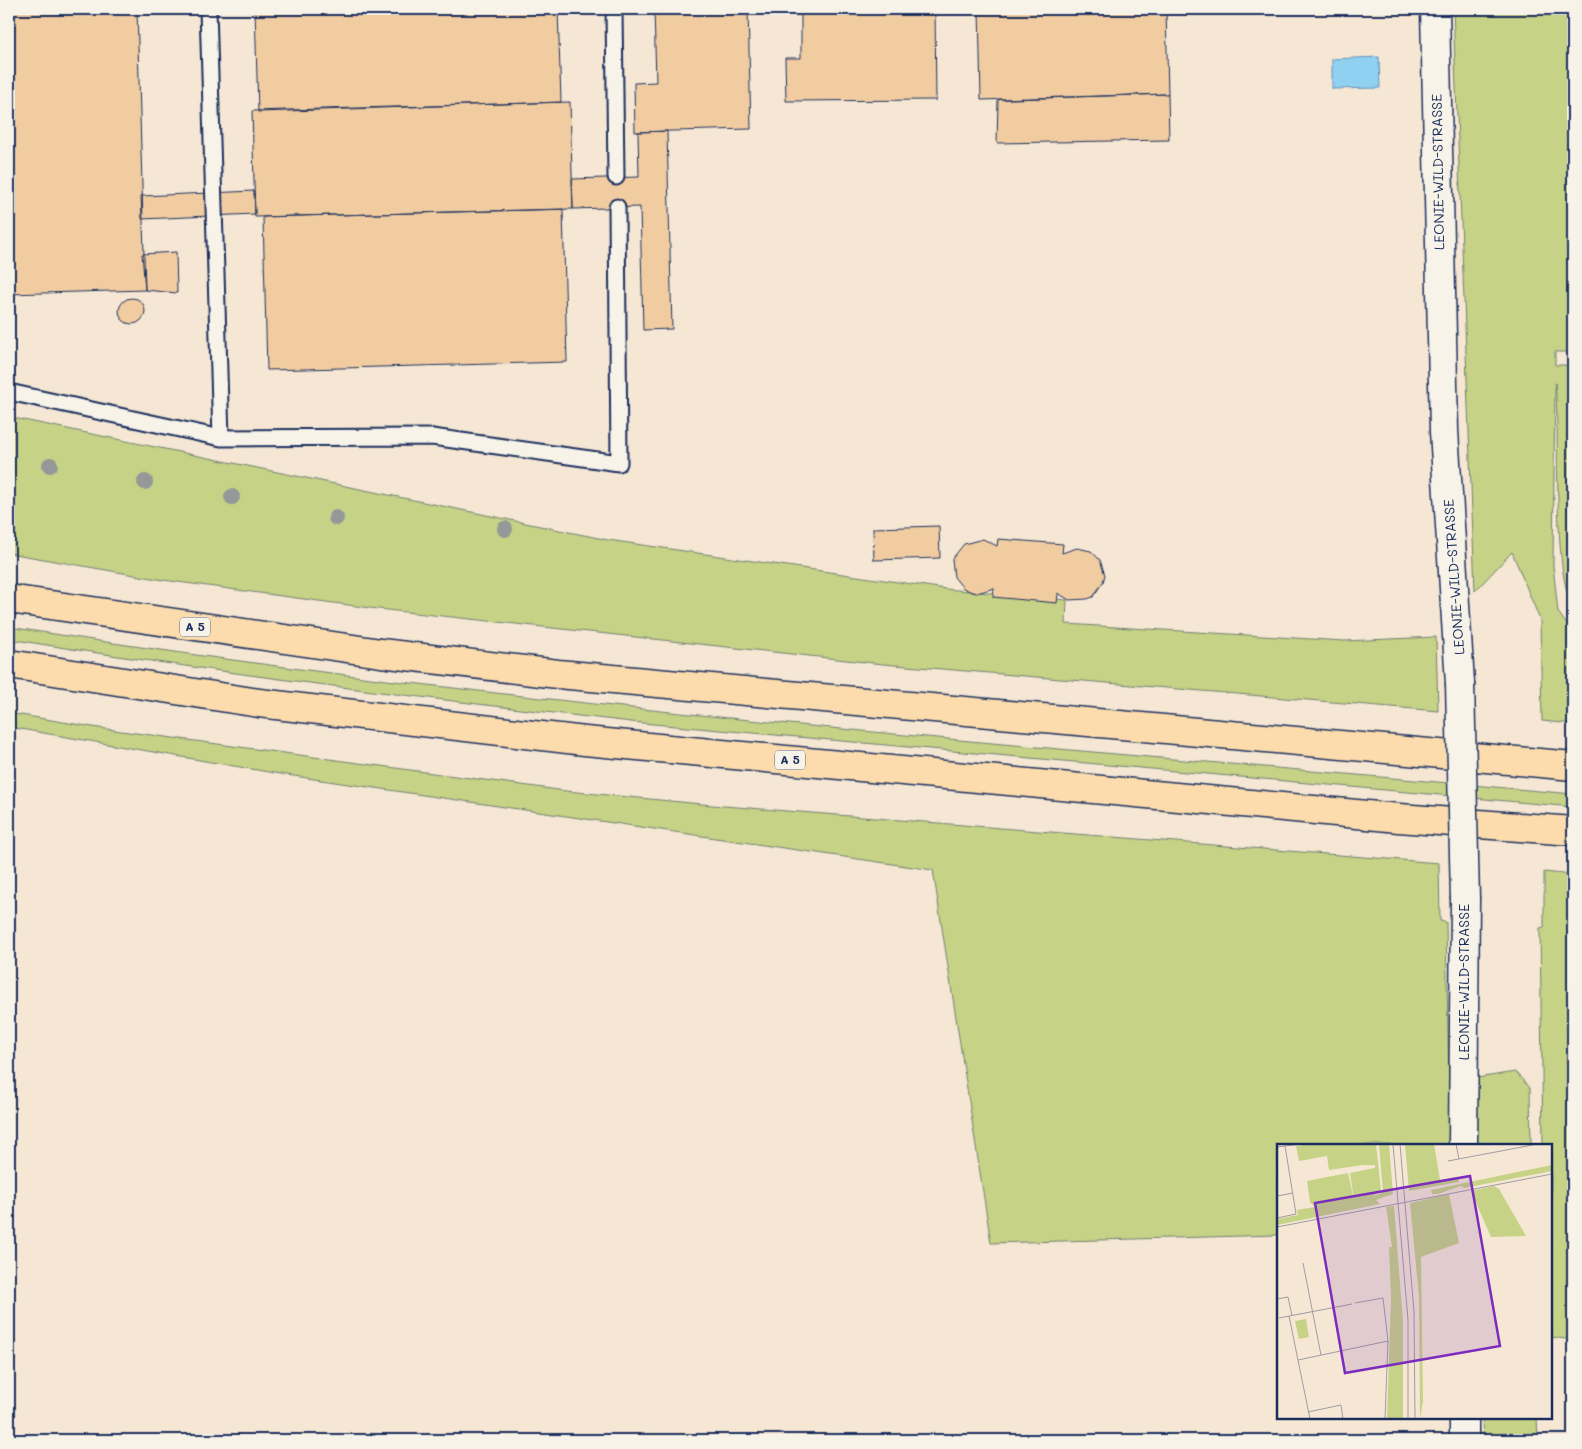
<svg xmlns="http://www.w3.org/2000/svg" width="1582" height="1449" font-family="Mali,sans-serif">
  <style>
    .green { fill: #c6d285; stroke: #708072 }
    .water { fill: #90d1f2; stroke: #6190b7 }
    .building { fill: #f1cca1; stroke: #1b2f5e }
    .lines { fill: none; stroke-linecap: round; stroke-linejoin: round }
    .lane-casing { stroke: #1b2f5e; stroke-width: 19 }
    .street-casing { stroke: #1b2f5e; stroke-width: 31 }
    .highway-casing { stroke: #1b2f5e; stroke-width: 31 }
    .lane { stroke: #f7f3e8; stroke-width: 15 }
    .street { stroke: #f7f3e8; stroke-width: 28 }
    .highway { stroke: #fcdcac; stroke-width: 28 }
    .street-bridge-casing { stroke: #1b2f5e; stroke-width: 31; stroke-linecap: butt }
    .street-bridge { stroke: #f7f3e8; stroke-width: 28 }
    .tree { fill: #959898 }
    .labels { text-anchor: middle; stroke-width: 4; stroke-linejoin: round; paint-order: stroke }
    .shield { fill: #f7f3e8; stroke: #5d6a87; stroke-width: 1 }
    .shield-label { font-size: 12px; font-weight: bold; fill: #1b2f5e }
    .street-label { font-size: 14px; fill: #1b2f5e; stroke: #f7f3e8 }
    .inset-road { fill: none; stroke: #9e9da4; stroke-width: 1 }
    .view { fill: #7b2cbf; fill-opacity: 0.15; stroke: #7b2cbf; stroke-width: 2.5 }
    .inset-edge { fill: none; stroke: #1b2f5e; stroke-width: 2.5 }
  </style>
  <rect width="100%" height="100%" fill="#f5e7d3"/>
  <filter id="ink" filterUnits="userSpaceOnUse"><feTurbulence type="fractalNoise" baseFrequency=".02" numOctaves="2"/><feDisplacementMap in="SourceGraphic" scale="10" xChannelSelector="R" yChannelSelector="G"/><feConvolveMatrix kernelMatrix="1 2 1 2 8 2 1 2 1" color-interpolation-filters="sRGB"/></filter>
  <g filter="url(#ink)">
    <!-- green -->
    <path class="green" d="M1453,9h120v343h-18v13h18v237c-21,-17 -13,-183 -18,-219l-2,182 5,47 15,21v91l-31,-3 -2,-101 -28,-68 -37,39z
      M9,417l599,123 338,49 121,11 -1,24 278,17 92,-4 2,74 -555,-47 -505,-55 -215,-29 -154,-27z
      M9,627c518,83 1042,120 1564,167v13l-942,-85c-208,-24 -416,-49 -622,-83z
      M9,713l90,15 467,63 146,14 727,58 1,58 6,1 4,223h-172v90l-287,8 -58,-373 -653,-96 -271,-47z
      M1544,872l29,3v465l-22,-3v-192h-8l-3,-217 4,-1z
      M1515,1072l15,16 1,57h-56l2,-67z
      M1482,1418h55l1,22h-55z"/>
    <!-- water -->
    <path class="water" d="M1379,57l1,31 -48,1v-30z"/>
    <!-- building -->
    <path class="building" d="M9,9h128l8,281 -136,4z
      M255,9h303l3,93 -303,10z
      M654,9h94l3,120 -116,3 -1,-49 22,-1z
      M793,9h142l1,91 -150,1 -1,-43h16v-43h-8z
      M979,9h187l2,85 -187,6z
      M1168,94l1,46 -172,3 1,-44z
      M570,102l3,107 -318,8 -3,-106z
      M667,131l5,198 -29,1 -3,-123 -67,2 -1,-30 67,-2 -1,-45z
      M254,191l1,23 -113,5 -1,-23z
      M563,209l4,153 -300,8 -4,-153z
      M176,252l1,41 -32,-3 -3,-36z
      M119 311a13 13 0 1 1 26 0a13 13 0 1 1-26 0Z
      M939,526l1,32 -66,2 -1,-32z
      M983,539l14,7 1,-7 65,5 -1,9 15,-5 14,3 9,9 5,15 -2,7 -10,15 -6,2 -18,1 -11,-7 -1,10 -64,-6 1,-9 -17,5 -5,-1 -9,-4 -9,-11 -2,-18 12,-15z"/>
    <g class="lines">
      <defs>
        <path id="lane" d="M614,9l2,168
          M9,392l212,46 -13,-429
          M221,438l211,-1 187,26 -2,-256"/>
        <path id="street" d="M1435,9l9,422 16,252
          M1463,1145l2,-246
          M1464,1418v22"/>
        <path id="highway" d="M9,599l372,54 177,21 1015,92
          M9,664l250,39 326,38 814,77 174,13"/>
      </defs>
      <!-- lane casing -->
      <use href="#lane" class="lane-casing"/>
      <!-- street casing -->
      <use href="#street" class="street-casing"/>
      <!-- highway casing -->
      <use href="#highway" class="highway-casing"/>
      <!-- lane -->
      <use href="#lane" class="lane"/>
      <!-- street -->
      <use href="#street" class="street"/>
      <!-- highway -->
      <use href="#highway" class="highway"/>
      <defs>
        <path id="street-bridge" d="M1460,683l5,216"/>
      </defs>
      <!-- street-bridge casing -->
      <use href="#street-bridge" class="street-bridge-casing"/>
      <!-- street-bridge -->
      <use href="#street-bridge" class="street-bridge"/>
    </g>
    <!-- trees -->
    <g class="tree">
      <circle cx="50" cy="465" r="8"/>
      <circle cx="145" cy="482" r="8"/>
      <circle cx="232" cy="497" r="8"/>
      <circle cx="336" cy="518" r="8"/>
      <circle cx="505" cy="529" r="8"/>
    </g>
  </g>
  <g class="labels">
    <!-- shield labels -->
    <g class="shield">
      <rect x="180" y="617.5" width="30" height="19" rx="4"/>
      <rect x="775" y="750.5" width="30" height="19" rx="4"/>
    </g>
    <g class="shield-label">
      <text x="195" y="631">A 5</text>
      <text x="790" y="764">A 5</text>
    </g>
    <!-- street labels -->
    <g class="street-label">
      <text transform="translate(1438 172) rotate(-91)" y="5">LEONIE-WILD-STRASSE</text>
      <text transform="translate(1454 577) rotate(-94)" y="5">LEONIE-WILD-STRASSE</text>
      <text transform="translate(1464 982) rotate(-90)" y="5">LEONIE-WILD-STRASSE</text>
    </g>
  </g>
  <!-- overview -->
  <g transform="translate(1277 1144)">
    <rect width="275" height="275" fill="#f5e7d3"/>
    <path d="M34,0h65l5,47 -9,6 11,-5 -4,-48h10l4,50 -17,6 4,4 -103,21v-6l21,-4 -1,-5 18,-3 -5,-5 -3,-21 41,-8 6,27 -4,-27 25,-5v-3h-12l-34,5 -2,-14 -28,5 -3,-15zM128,0h29l6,36 19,-3v5l-50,9zM275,21v6l-88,17 -3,-2 -23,8h-6l-1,-4zM217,42l5,3 27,47 -35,1 -20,-46zM172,50l10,49 -38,14 2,144 -3,18 -1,-122 -9,-94zM117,62l9,115v98h-16l4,-121 -2,-51h3l-6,-40zM29,175l3,18 -10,2 -4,-18z" fill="#c6d285"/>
    <path class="inset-road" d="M116,0l15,176v99M123,0l14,168 1,107M179,0l3,15M0,3l24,-3M171,17l90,-17M0,52l16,-3M0,74l19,-4 -11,-68M0,83l275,-53M26,119l18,92M0,155l11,-2 4,19M78,159l28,-5 5,43M12,172l21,103M2,174l73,-14M21,216l90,-19 -3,78M31,268l33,-7 2,14"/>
    <path class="view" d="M193,32l30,170 -155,27 -30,-170z"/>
    <rect width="275" height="275" class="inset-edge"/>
  </g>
  <!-- margin -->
  <rect width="1582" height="1449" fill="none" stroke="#f7f3e8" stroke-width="30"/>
  <rect x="15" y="15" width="1552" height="1419" fill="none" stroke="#1b2f5e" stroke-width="2" filter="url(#ink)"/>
</svg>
